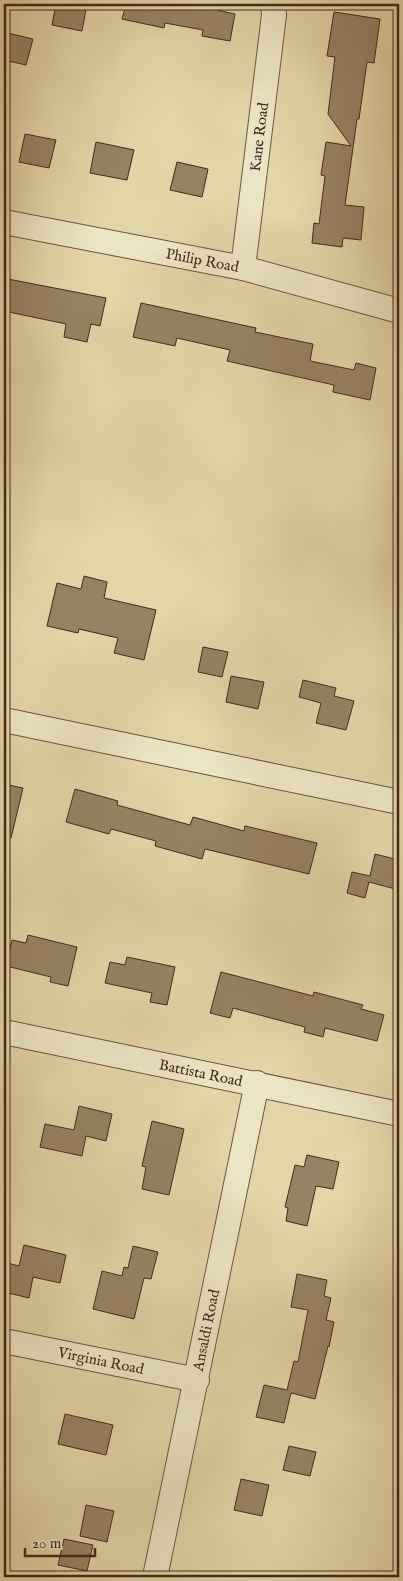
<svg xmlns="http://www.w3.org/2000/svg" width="403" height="1581" font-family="'IM FELL English',serif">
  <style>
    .building { fill: #978265; stroke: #46291c }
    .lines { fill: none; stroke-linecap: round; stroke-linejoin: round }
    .minor-casing { stroke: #6d543f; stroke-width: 26 }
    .minor { stroke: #ece4c6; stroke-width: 24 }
    .labels { text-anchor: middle; stroke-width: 4.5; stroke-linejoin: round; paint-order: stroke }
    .street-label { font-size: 15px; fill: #46291c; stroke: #ece4c6 }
  </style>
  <rect width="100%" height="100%" fill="#e2d5a8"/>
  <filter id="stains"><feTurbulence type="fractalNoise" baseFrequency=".004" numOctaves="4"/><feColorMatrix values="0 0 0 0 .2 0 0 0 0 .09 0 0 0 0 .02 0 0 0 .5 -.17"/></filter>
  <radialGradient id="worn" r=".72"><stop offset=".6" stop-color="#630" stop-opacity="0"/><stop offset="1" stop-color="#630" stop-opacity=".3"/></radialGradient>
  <g class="building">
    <path d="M56 4H87L82 31 52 25Z"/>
    <path d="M126 4H217V10L235 14 230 41 202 36 203 30 165 23 164 28 122 19Z"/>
    <path d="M334 12 380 19 374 63 367 62 359 119H357L345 205 364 207 361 240 343 238 342 247 312 243 314 223 319 224 325 176 321 175 326 142 351 146 328 114 335 57 327 56Z"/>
    <path d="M8 33 33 39 26 65 4 60V51Z"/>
    <path d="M25 134 56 140 49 168 19 162Z"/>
    <path d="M96 142 134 150 127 180 90 173Z"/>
    <path d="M177 162 208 169 202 197 170 190Z"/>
    <path d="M8 279 106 298 100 326 91 324 87 342 64 337 66 324 4 311V298Z"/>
    <path d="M141 303 256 328 255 332 313 344 310 361 354 370 356 363 376 368 370 400 333 392 334 385 227 361 230 350 177 338 175 346 133 337Z"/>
    <path d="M84 576 107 582 104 598 156 610 144 660 114 653 118 638 79 629 78 633 47 626 57 583 81 589Z"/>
    <path d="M203 647 228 652 222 677 198 672Z"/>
    <path d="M231 676 264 682 258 709 226 702Z"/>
    <path d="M303 680 336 688 334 696 354 701 346 730 316 723 321 703 299 697Z"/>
    <path d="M4 784 23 788 11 838H4Z"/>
    <path d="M75 789 118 801 117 805 190 825 193 817 244 831 245 826 317 843 309 874 205 849 202 859 155 846 156 841 111 829 109 834 66 822Z"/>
    <path d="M375 854 399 860V890L369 882 365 898 347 893 352 872 370 876Z"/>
    <path d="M28 935 77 947 68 986 50 982 51 977 6 966 12 940 26 943Z"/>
    <path d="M127 957 175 967 167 1005 150 1002 152 993 105 983 110 962 125 965Z"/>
    <path d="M221 972 313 996 314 992 363 1005 361 1009 384 1015 377 1041 325 1028 323 1037 304 1032 305 1027 233 1008 230 1018 210 1013Z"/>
    <path d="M79 1106 112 1114 106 1141 86 1136 82 1156 40 1147 45 1124 74 1130Z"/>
    <path d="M152 1121 184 1129 169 1195 142 1189 146 1167 142 1166Z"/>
    <path d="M307 1155 339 1162 333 1189 316 1186 307 1226 286 1221 288 1208 285 1207 295 1165 304 1167Z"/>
    <path d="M24 1245 66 1255 60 1283 33 1277 29 1298 4 1292V1262L19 1266Z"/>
    <path d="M133 1246 158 1252 151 1279 144 1278 134 1319 93 1309 102 1271 122 1276 124 1267 128 1268Z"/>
    <path d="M297 1274 327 1280 324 1296 331 1298 326 1320 334 1322 329 1347 328 1346 315 1399 291 1393 284 1423 256 1417 264 1385 287 1390 294 1361 298 1362 308 1310 291 1307Z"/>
    <path d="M65 1414 113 1425 106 1455 58 1444Z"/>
    <path d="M289 1446 316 1452 310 1476 283 1470Z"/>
    <path d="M241 1479 269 1485 262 1516 234 1510Z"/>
    <path d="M86 1505 114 1511 107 1542 80 1536Z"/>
    <path d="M64 1539 93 1545 87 1571 58 1565Z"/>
  </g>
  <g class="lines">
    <defs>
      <g id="minor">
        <path id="s1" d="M4 222 243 268 399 311"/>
        <path id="s2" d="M243 268 274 15 273 4"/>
        <path d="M4 720 399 802"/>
        <path id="s3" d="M4 1032 399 1114"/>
        <path id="s4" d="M4 1341 197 1380"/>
        <path id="s5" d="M155 1577 257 1083"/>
      </g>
    </defs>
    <use href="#minor" class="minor-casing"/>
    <use href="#minor" class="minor"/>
  </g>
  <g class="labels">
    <g class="street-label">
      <text dy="5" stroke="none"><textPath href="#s2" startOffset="132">Kane Road</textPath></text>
      <text dy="5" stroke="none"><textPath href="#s1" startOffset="202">Philip Road</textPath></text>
      <text dy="5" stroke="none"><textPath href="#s3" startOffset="201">Battista Road</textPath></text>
      <text dy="5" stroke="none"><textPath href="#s5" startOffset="252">Ansaldi Road</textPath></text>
      <text dy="5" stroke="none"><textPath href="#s4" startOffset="99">Virginia Road</textPath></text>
    </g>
  </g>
  <rect width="403" height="1581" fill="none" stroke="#e2d5a8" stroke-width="20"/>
  <rect x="5" y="5" width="393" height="1571" fill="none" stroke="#46291c" stroke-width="2.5"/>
  <rect x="10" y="10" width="383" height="1561" fill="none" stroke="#46291c"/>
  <path d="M25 1548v8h70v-8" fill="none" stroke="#46291c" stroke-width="2.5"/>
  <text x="32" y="1548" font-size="15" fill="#46291c" stroke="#ece4c6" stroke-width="4" paint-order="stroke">20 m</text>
  <rect width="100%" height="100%" filter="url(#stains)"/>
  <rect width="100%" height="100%" fill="url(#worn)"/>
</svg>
